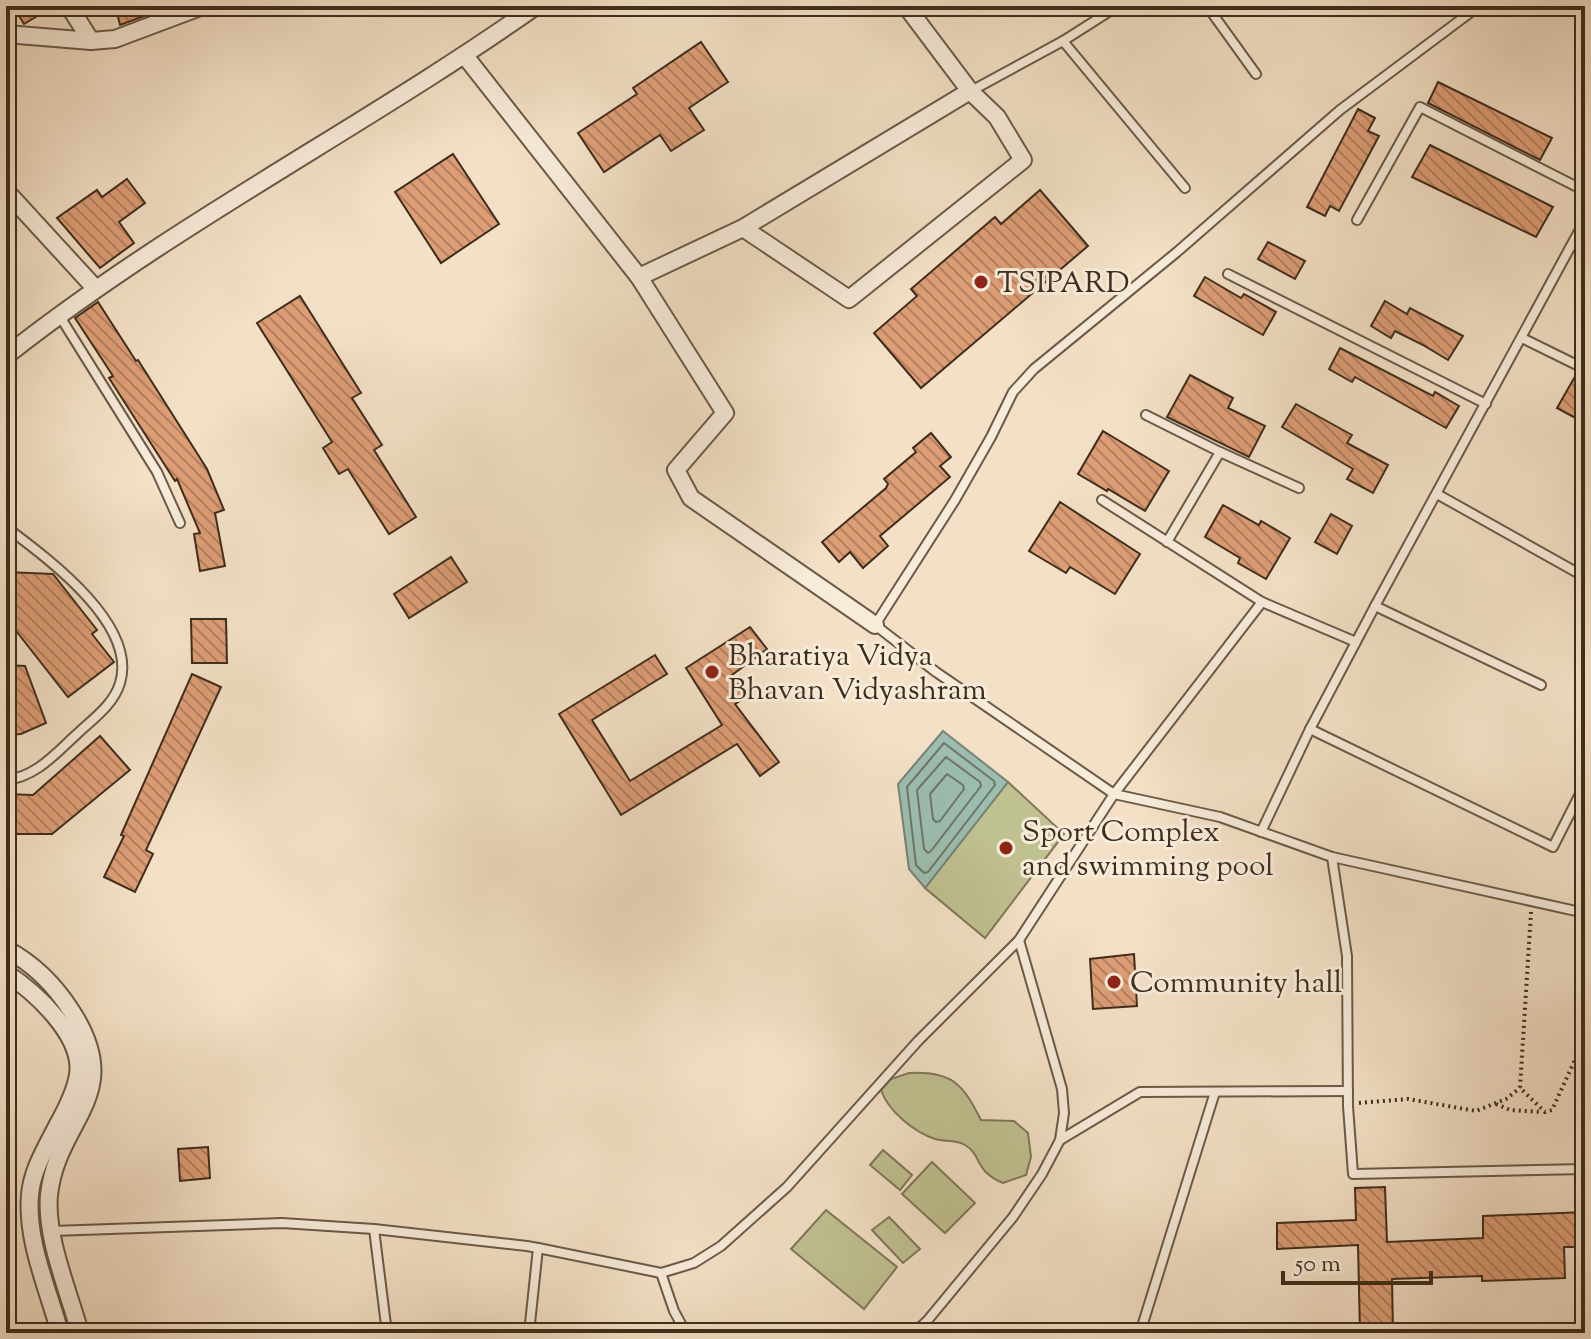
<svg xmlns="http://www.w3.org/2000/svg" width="1591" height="1339" font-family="'Sorts Mill Goudy',serif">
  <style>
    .green { fill: #c0c191; stroke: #7f7757; stroke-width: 2 }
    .water { fill: #9cbdb0; stroke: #768375; stroke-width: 2 }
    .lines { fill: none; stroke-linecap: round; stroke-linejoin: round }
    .shore { stroke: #6d7566; stroke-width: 2 }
    .building { fill: url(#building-back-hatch); stroke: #3e2d1d; stroke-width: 2 }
    .service-casing { stroke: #6b5a47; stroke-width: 12 }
    .minor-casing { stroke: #6b5a47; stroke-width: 20 }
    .path { stroke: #3e2d1d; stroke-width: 4; stroke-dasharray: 2 4; stroke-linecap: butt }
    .service { stroke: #f7ebda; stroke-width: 8 }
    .minor { stroke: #f7ebda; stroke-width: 16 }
    .poi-dot { fill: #8f2418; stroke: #f7ebda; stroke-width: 3 }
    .labels { text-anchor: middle; stroke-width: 6; stroke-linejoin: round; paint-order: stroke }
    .poi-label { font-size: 30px; fill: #3e2d1d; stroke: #f7ebda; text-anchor: start }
  </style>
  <defs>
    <pattern id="building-back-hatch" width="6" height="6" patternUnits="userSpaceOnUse" patternTransform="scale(2)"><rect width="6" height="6" fill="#dd9d75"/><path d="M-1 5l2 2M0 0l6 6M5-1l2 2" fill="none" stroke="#b5805f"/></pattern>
  </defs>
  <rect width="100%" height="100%" fill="#f3e0c6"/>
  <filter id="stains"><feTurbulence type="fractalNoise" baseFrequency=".0025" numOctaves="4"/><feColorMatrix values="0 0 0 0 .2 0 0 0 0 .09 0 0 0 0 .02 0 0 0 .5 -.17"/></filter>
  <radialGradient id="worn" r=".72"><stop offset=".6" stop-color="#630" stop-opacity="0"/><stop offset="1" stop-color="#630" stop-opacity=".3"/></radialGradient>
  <g class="green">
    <path d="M1008 782 1064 834 985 938 925 888Z"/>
    <path d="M909 1073C952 1071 963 1084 981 1120L1014 1121 1028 1133 1031 1157 1026 1175 1003 1183C974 1171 982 1155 965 1145 956 1139 944 1142 935 1139 914 1132 888 1111 881 1090L891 1079Z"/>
    <path d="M883 1150 912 1175 900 1190 870 1165Z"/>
    <path d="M932 1162 975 1203 945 1233 902 1194Z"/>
    <path d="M826 1210 897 1267 864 1309 791 1249Z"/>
    <path d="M889 1217 920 1249 903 1263 872 1230Z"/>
  </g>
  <path class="water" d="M943 731 1008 782 925 888 909 869 898 784Z"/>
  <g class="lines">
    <g class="shore">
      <path d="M944 743 994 781 995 785 928 872 924 873 916 865 907 787Z"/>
      <path d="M946 757 980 782 981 786 931 851 928 853 924 849 917 790Z"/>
      <path d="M947 774 963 785 964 789 940 821 936 822 933 819 930 794Z"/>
    </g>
  </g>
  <g class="building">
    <path d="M13 6H54L24 24Z"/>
    <path d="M129 6H172L120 25 116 9Z"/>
    <path d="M701 42 728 82 689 108 704 130 671 151 660 135 604 172 578 133 637 94 633 88Z"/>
    <path d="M1438 82 1552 138 1540 160 1428 103Z"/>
    <path d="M1358 109 1375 118 1368 131 1379 136 1339 211 1330 206 1325 216 1307 207Z"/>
    <path d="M1430 145 1553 207 1536 237 1412 177Z"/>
    <path d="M453 154 499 224 441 263 395 192Z"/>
    <path d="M127 179 145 203 119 222 134 243 100 268 57 218 97 190 102 197Z"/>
    <path d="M1040 190 1088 246 921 388 874 333 917 296 911 289 995 217 1001 224Z"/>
    <path d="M1268 242 1305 261 1295 279 1258 259Z"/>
    <path d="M1205 277 1241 298 1244 294 1276 312 1263 335 1194 296Z"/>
    <path d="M300 296 361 393 352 398 382 445 374 450 416 517 389 534 348 469 339 474 323 448 332 442 257 323Z"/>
    <path d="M1385 301 1407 314 1410 308 1463 336 1448 360 1423 345 1395 331 1391 338 1371 326Z"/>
    <path d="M98 302 136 361 138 360 207 469 224 510 215 513 225 566 200 571 194 534 200 533 177 479 175 481 109 378 113 376 75 318Z"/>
    <path d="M1340 348 1433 396 1435 392 1459 406 1446 428 1355 377 1352 382 1329 369Z"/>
    <path d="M1577 373 1585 376V423L1557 408Z"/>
    <path d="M1190 375 1233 398 1228 408 1265 426 1249 457 1167 417Z"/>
    <path d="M1296 404 1352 435 1347 443 1388 465 1373 493 1347 479 1353 469 1282 427Z"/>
    <path d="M1103 431 1169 471 1145 511 1108 489 1107 491 1078 474Z"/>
    <path d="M931 433 951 457 940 466 950 477 880 536 888 546 863 568 850 552 839 562 822 542 886 488 888 484 884 479 916 452 913 448Z"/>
    <path d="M1060 502 1140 554 1115 594 1070 567 1066 573 1029 551Z"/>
    <path d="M1223 505 1259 525 1261 521 1290 538 1266 579 1238 563 1240 558 1205 537Z"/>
    <path d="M1331 514 1352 526 1337 554 1315 542Z"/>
    <path d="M451 557 467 582 409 618 394 594Z"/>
    <path d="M6 572 53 574 97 630 92 634 114 662 68 697 6 618Z"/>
    <path d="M191 619H226L227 663H192Z"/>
    <path d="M750 627 767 649 732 675 747 697 735 704 779 762 760 776 737 744 621 815 559 714 655 655 667 674 592 720 630 781 722 725 686 668Z"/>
    <path d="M6 665 25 666 46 723 21 734 6 735Z"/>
    <path d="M192 674 221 687 146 850 153 854 135 892 104 877 124 836 121 835Z"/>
    <path d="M100 736 130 770 52 834H6V794L33 795Z"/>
    <path d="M1134 954 1137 1006 1093 1009 1090 959Z"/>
    <path d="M208 1147 210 1178 180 1181 178 1149Z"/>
    <path d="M1385 1187 1387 1242 1483 1238V1216L1585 1212V1247H1564L1565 1278 1482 1281V1276L1392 1279 1393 1332 1360 1333 1358 1245 1277 1249V1223L1356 1220 1355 1188Z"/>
  </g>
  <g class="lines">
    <defs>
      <g id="service">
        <path d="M1207 6 1256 74"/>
        <path d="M1479 6 1340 110 1177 252 1034 369 1013 392 991 437 955 500 875 625 936 672 1114 794 1220 817 1332 857 1585 913"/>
        <path d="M1063 41 1185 188"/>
        <path d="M971 91 1063 41 1118 6"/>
        <path d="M1357 220 1420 107 1585 191"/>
        <path d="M1228 274 1486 404"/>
        <path d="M59 315 157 472 180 523"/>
        <path d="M1522 338 1585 369"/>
        <path d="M1146 415 1220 452"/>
        <path d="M1437 494 1585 577"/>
        <path d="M6 527C47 558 138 624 120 683 114 704 93 719 77 734 56 753 36 777 6 780"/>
        <path d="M1167 542 1220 452 1299 488"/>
        <path d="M1262 602 1356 642"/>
        <path d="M1375 606 1541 685"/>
        <path d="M1310 729 1553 847 1585 784"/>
        <path d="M1261 832 1310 729 1375 606 1585 220"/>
        <path d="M1332 857 1347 956 1348 1106 1353 1174 1585 1169"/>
        <path d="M1060 1140 1140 1092 1348 1091"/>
        <path d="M374 1229 387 1333"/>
        <path d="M52 1231 282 1223 374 1229 527 1246 538 1248 529 1333"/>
        <path d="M538 1248 661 1273 694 1263 721 1246 787 1187 918 1041 1019 940 1114 794 1262 602 1102 500"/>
        <path d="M661 1273 674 1311 686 1333"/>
        <path d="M914 1333 927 1321 1013 1217 1042 1174 1060 1140 1064 1113 1062 1089 1019 940"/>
        <path d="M1140 1333 1215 1092"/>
      </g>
      <g id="minor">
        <path d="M69 6 91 41"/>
        <path d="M6 34 91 41 115 39 203 6"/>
        <path d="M465 56 639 277 725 413 676 470 691 498 875 625"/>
        <path d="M6 191 95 288"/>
        <path d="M743 228 849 299 1023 160 997 117 970 91 906 6"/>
        <path d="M639 277 743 228 970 91"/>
        <path d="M6 356C173 224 363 128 536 6"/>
        <path d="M6 949C34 964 55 985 72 1012 126 1096 57 1119 49 1195 45 1237 69 1292 80 1333"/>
        <path d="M6 973C35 992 84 1036 78 1075 75 1093 66 1110 57 1126 46 1148 32 1170 30 1195 26 1241 48 1289 60 1333"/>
      </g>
    </defs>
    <use href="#service" class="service-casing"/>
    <use href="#minor" class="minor-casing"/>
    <g class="path">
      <path d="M1531 912 1520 1088 1545 1112 1552 1110 1574 1062 1585 1049"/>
      <path d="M1359 1103 1408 1099 1476 1111 1506 1099 1520 1088"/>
      <path d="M1496 1104 1510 1110 1542 1112"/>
    </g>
    <use href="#service" class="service"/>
    <use href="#minor" class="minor"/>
  </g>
  <g class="poi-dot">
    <circle cx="981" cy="282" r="8"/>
    <circle cx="712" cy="672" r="8"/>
    <circle cx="1006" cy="848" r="8"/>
    <circle cx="1114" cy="982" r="8"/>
  </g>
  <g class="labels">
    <g class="poi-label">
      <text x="997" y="292">TSIPARD</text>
      <text x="728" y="665">Bharatiya Vidya<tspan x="728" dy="34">Bhavan Vidyashram</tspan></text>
      <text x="1022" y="841">Sport Complex<tspan x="1022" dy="34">and swimming pool</tspan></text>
      <text x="1130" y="992">Community hall</text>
    </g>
  </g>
  <rect width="1591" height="1339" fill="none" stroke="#f3e0c6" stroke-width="32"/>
  <rect x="8" y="8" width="1575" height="1323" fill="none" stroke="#3e2d1d" stroke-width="4"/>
  <rect x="16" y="16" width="1559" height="1307" fill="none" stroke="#3e2d1d" stroke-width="2"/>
  <path d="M1283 1271v12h148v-12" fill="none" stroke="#3e2d1d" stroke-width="4"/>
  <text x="1295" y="1271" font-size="24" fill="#3e2d1d" stroke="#f7ebda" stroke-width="6" paint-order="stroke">50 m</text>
  <rect width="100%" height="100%" filter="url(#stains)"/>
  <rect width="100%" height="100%" fill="url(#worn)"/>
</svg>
